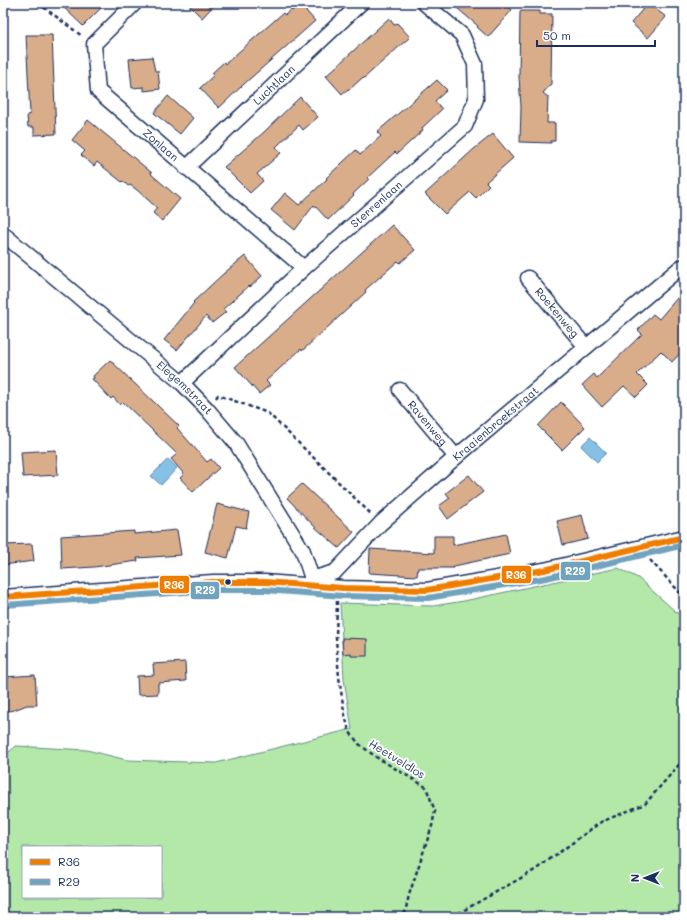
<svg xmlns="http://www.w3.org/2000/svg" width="687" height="920" font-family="Mali,sans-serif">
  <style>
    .green { fill: #b3e8a9; stroke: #678c84; fill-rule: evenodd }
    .water { fill: #86c1e5; stroke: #5b87af }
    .building { fill: #d9ad8a; stroke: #1b2f5e }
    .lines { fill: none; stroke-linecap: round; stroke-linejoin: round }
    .street-casing { stroke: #1b2f5e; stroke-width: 17 }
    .path { stroke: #1b2f5e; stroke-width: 2.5; stroke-dasharray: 4 3; stroke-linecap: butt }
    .street { stroke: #fff; stroke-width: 14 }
    .bus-1-casing { stroke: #fff; stroke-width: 9 }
    .bus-2-casing { stroke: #fff; stroke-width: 9 }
    .bus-1 { stroke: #ef7d00; stroke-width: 6 }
    .bus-2 { stroke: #70a3bd; stroke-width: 6 }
    .bus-dot { fill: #1b2f5e; stroke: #fff; stroke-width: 1.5 }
    .labels { text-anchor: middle; stroke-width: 4; stroke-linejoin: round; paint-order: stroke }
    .street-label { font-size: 11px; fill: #1b2f5e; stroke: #fff }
    .line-badge { stroke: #fff; stroke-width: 1.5 }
    .badge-label { font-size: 11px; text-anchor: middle; font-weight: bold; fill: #fff }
  </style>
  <rect width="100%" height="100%" fill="#fff"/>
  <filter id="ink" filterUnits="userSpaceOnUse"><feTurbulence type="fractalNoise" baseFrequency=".025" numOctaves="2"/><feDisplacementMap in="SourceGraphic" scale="8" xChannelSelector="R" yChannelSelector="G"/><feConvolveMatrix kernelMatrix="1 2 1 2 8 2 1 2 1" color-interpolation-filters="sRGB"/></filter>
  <g filter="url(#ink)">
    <path class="green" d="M618 568 638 578 684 619V917H3V757L16 746 87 750 127 760 216 763 352 729 344 679 340 603 433 606 464 601ZM23 847H161V897H23Z"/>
    <g class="water">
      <path d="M590 437 606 453 597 462 581 446Z"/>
      <path d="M168 459 177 468 161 485 151 476Z"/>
    </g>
    <g class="building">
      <path d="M59 3H106L83 26Z"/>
      <path d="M187 3H216L202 18Z"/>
      <path d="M451 3H504L512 10 488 37 477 27 478 26Z"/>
      <path d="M648 3 666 17 648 38 631 23Z"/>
      <path d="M300 4 315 21 244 84 219 108 200 88 214 75 212 73 224 62 225 64 283 13 285 15 291 10 292 11Z"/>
      <path d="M520 11H540V14H552L551 84 543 93 548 97 547 123H555V141H551V143L520 142 521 107 519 77Z"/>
      <path d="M389 18 394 25 397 23 410 37 363 79 362 78 349 90 348 89 342 94 326 76Z"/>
      <path d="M26 35H52L56 134 34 135V127H28L27 115 30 114Z"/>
      <path d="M152 57 155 71H158L160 89 144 91V87L132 88 129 59Z"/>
      <path d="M437 80 447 90 435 101 442 109 422 128 423 130 397 154 395 152 367 178 369 179 353 194 354 195 328 220 314 205 295 230 271 210 285 193 299 205 327 179 326 178 356 150 360 155 381 136 377 132Z"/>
      <path d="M168 96 193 118 180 134 154 113Z"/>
      <path d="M300 97 318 117 303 130 299 125 276 147 281 153 257 174 263 181 250 193 224 167 263 133Z"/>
      <path d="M88 120 152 173 151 174 180 199 162 221 153 213 157 208 137 190 130 185 128 186 123 181 122 182 97 162 94 166 81 155 85 151 72 140Z"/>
      <path d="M493 134 513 158 486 182 489 185 476 198 470 192 445 214 425 194 474 149Z"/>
      <path d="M392 225 415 250 400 263 398 261 365 290 366 292 302 351 301 349 266 381 270 385 259 394 235 367Z"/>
      <path d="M245 256 262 276 250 287 249 286 223 309 226 312 212 323 206 316 177 350 164 340 194 303 193 302 223 274Z"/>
      <path d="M684 290V349L672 362 661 351 637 374 648 385 636 397 624 386 602 407 582 385 594 374 597 378 642 334 638 330 653 314 659 319Z"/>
      <path d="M110 360 179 426 177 428 207 462 211 459 219 468 193 492 180 478 184 474 171 459 177 454 123 402 120 405 113 397 111 399 92 379 94 378 93 376Z"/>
      <path d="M561 402 585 427 562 450 538 426Z"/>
      <path d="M56 450 58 475 23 477 21 452Z"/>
      <path d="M469 475 483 492 448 519 439 506 450 498 446 493Z"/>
      <path d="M302 484 354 532 339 548 316 528 287 498Z"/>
      <path d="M217 504 249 512 246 528 236 526 228 558 205 552Z"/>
      <path d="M582 515 588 539 563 545 557 521Z"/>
      <path d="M177 530 181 555 137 558 138 561 94 567 62 569 61 536 134 531V534Z"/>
      <path d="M506 534 510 554 454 566V568H418L417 576 369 573 370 549 434 553V536H453V545Z"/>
      <path d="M32 544 34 561 3 565V545Z"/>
      <path d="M342 638 367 639V656H351V653L343 654Z"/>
      <path d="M185 662 186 681 158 683V694L138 695 137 676 154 675 153 664Z"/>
      <path d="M35 675 37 705H27L14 710 3 712V677Z"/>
    </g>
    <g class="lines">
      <defs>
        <g id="street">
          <path id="s1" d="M135 3 94 44 98 91 304 268"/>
          <path id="s2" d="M186 168 361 3"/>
          <path id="s3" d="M3 234 182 383 207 409 236 443 303 551 312 579 310 585"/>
          <path id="s4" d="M528 278 586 347"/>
          <path id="s5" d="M182 383 304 268 465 126 476 99 475 64 462 35 424 3"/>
          <path id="s6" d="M400 390 456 457"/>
          <path id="s7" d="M312 579 335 572 381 523 456 457 681 267"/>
          <path d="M3 597 213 582H265L343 588 427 590 544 570 684 537"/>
        </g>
      </defs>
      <use href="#street" class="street-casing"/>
      <g class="path">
        <path d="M38 3 82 36"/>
        <path d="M216 398 218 395 268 413 371 514"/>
        <path d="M650 560 684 597"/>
        <path d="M337 601 336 639 339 677 344 711 349 731 359 744 376 757 426 787 435 811 432 826 409 895 404 917"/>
        <path d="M452 917 535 870 601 822 645 804 684 759"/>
      </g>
      <use href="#street" class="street"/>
      <defs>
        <path id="bus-1" d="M3 597 213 582H265L343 588 427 590 544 570 684 537"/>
        <path id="bus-2" d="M4 605 213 590H265L343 596 428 598 546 578 684 545"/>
      </defs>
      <use href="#bus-1" class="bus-1-casing"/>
      <use href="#bus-2" class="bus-2-casing"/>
      <use href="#bus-1" class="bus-1"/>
      <use href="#bus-2" class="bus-2"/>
    </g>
  </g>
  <circle class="bus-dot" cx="228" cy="582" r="3.5"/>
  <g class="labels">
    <g class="street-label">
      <text dy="4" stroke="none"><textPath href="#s2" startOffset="121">Luchtlaan</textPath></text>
      <text dy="4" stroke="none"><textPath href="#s1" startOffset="188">Zonlaan</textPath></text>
      <text dy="4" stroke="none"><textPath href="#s5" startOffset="264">Sterrenlaan</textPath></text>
      <text dy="4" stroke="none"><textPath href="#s4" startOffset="45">Roekenweg</textPath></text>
      <text dy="4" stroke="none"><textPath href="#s3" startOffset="238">Elegemstraat</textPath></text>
      <text dy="4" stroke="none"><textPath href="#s6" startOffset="43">Ravenweg</textPath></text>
      <text dy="4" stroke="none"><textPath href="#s7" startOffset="243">Kraaienbroekstraat</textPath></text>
      <text transform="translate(397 759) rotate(32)" y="4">Heetveldlos</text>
    </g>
  </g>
  <g class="line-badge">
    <rect x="560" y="561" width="31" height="20" rx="4" fill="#70a3bd"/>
    <rect x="501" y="565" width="31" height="19" rx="4" fill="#ef7d00"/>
    <rect x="159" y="575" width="31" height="19" rx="4" fill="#ef7d00"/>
    <rect x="190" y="581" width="30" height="19" rx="4" fill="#70a3bd"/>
  </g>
  <g class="badge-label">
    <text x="575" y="575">R29</text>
    <text x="516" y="579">R36</text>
    <text x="174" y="589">R36</text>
    <text x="205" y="594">R29</text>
  </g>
  <rect width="687" height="920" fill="none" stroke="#fff" stroke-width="16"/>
  <rect x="8" y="8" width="671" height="904" fill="none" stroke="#1b2f5e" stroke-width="1.5" filter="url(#ink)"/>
  <rect x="22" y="846" width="140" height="52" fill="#ffffff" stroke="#a4acbf"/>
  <rect x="30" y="859" width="20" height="6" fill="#ef7d00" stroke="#a4acbf"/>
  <text x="58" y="866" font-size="12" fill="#1b2f5e">R36</text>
  <rect x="30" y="879" width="20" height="6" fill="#70a3bd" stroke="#a4acbf"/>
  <text x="58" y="886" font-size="12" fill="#1b2f5e">R29</text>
  <g transform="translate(645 878) rotate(270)" stroke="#ffffff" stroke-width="3" paint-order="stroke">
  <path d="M0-3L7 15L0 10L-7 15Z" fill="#1b2f5e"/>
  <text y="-6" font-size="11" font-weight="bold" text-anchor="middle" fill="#1b2f5e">N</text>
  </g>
  <path d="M537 40v6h118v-6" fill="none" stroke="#1b2f5e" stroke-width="2"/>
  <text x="543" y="40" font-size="12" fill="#1b2f5e" stroke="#ffffff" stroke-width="3" paint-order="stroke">50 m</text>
</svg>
